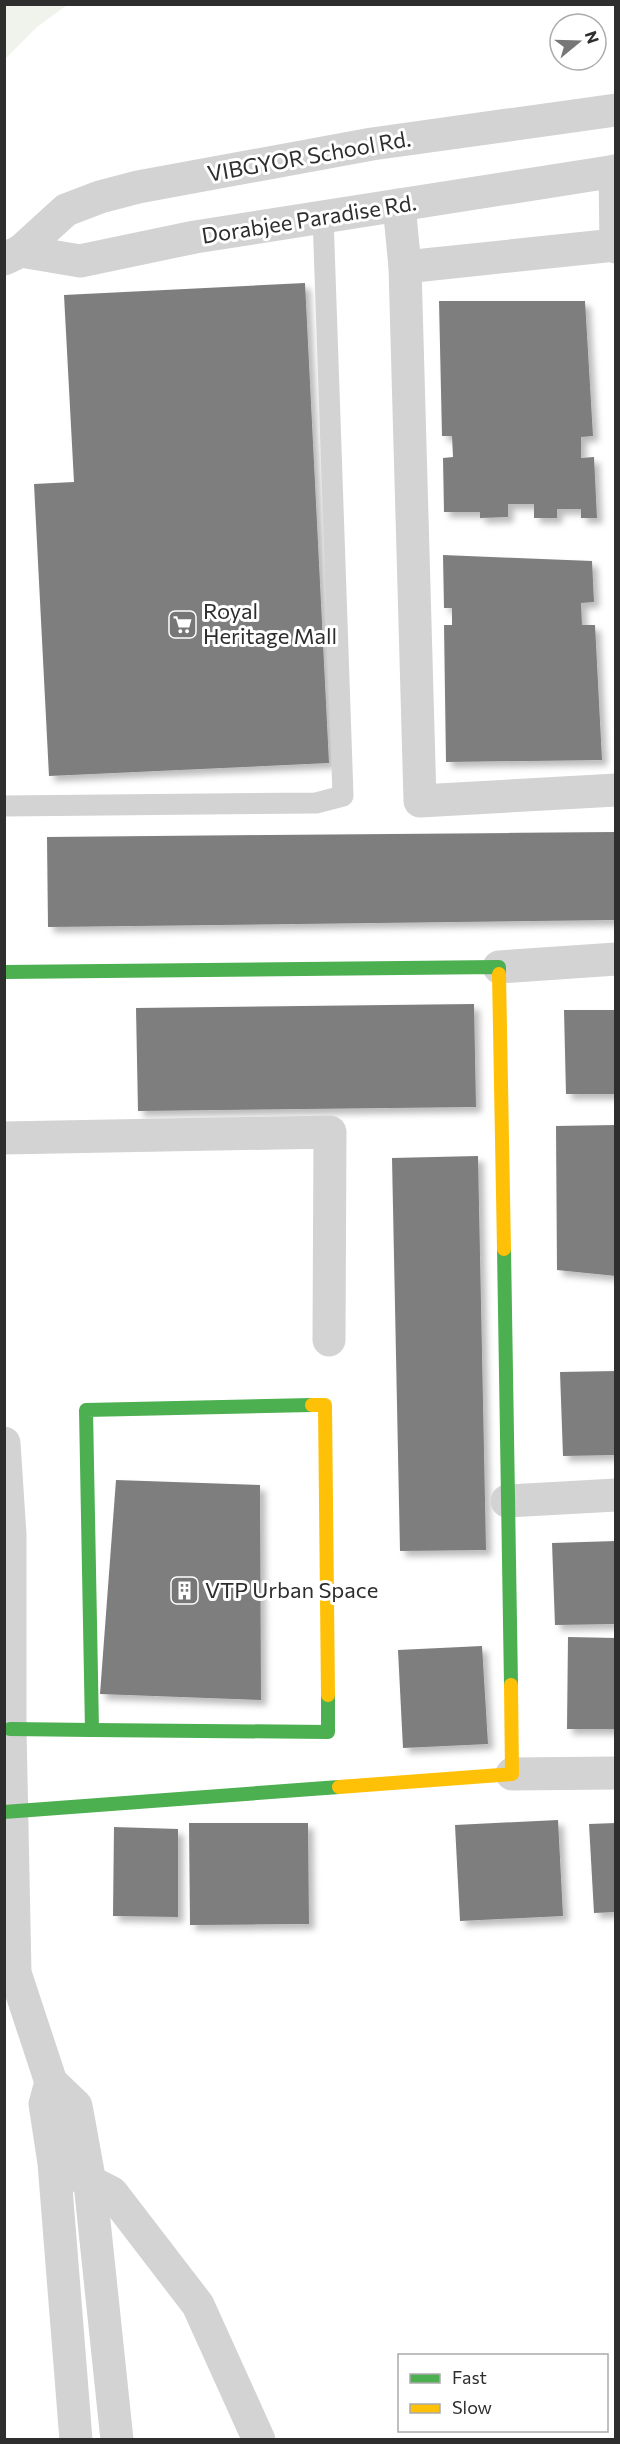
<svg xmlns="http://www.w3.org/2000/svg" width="620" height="2444" font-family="Commissioner,sans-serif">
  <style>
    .green { fill: #f0f3ec }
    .building { fill: #7e7e7e; filter: url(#shadow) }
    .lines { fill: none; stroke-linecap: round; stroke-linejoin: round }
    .lane { stroke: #d3d3d3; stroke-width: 21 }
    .street { stroke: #d3d3d3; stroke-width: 33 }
    .fast { stroke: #4caf50; stroke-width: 14 }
    .slow { stroke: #ffc107; stroke-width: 14 }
    .labels { text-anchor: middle; stroke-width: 6; stroke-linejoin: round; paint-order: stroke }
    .street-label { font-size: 22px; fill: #2e2e2e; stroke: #fff }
    .poi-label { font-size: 22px; fill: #2e2e2e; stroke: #fff; text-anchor: start }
  </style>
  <defs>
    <filter id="shadow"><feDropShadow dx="5.5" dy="5.5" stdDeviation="3" flood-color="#0004"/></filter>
  </defs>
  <rect width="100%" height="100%" fill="#fff"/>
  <path class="green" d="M5 4H67V5L37 27 5 59Z"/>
  <g class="building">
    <path d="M305 283 329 763 49 776 34 484 74 482 64 295Z"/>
    <path d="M439 301H585L593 436 581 437V458L594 457 597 518H581V509H557V518H534V504H508V517L480 518V512H444L443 458 453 457 452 436H442Z"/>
    <path d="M443 555 592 561 594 602 581 603 582 625H595L602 760 446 762 444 625H452V608H444Z"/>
    <path d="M616 832V920L48 927 47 837Z"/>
    <path d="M474 1004 476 1107 138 1111 136 1008Z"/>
    <path d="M564 1010H616V1094H566Z"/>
    <path d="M616 1125V1276L557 1270 556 1126Z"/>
    <path d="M478 1156 486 1550 400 1551 392 1158Z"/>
    <path d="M616 1371V1455L563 1456 560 1372Z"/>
    <path d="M116 1480 260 1485 261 1700 100 1694Z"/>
    <path d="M616 1541V1624L555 1625 552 1543Z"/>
    <path d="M568 1637 616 1638V1729H567Z"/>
    <path d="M482 1646 488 1744 403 1748 398 1650Z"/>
    <path d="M558 1820 563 1916 460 1921 455 1825Z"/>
    <path d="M189 1823H308L309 1924 190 1925Z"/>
    <path d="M616 1823V1912L594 1913 589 1824Z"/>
    <path d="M114 1827 178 1829V1917L113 1916Z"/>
  </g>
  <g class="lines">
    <path class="lane" d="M4 806 316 803 343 796 323 216"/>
    <g class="street">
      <path d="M615 171 616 247"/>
      <path d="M399 205 405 267 420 801 616 790"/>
      <path d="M21 251 66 210 100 197 138 187 372 144 616 110"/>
      <path d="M4 259 21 251 80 261 195 237 616 171"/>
      <path d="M405 267 615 245"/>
      <path d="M499 967 616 959"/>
      <path d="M4 1138 330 1132 329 1340"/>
      <path d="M4 1443 10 1535V1729L15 1973 51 2082 76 2106 90 2183 117 2440"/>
      <path d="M507 1501 616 1495"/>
      <path d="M512 1774 616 1773"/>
      <path d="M51 2082 45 2104 54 2163 76 2440"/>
      <path d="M77 2175 112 2193 198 2305 259 2440"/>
    </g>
    <g class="fast">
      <path d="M4 972 499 967V974"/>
      <path d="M504 1249 511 1685"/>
      <path d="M10 1729 92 1730 86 1410 312 1405"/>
      <path d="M92 1730 328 1732V1695"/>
      <path d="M4 1812 339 1787"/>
    </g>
    <g class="slow">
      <path d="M499 974 504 1249"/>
      <path d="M312 1405H325L328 1695"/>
      <path d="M339 1787 512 1774 511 1685"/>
    </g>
  </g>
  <defs>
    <symbol id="supermarket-square" viewBox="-11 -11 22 22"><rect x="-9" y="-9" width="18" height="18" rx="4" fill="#777" stroke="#fff"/><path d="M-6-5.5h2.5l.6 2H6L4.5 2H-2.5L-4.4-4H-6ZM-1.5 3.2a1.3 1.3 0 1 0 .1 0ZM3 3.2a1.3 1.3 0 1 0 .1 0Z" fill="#fff"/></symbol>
    <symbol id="building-square" viewBox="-11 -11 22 22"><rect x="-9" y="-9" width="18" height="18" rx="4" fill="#777" stroke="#fff"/><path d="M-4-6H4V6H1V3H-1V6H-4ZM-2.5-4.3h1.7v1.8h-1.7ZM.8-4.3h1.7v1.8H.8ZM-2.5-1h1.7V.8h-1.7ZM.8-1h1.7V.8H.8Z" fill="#fff"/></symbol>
  </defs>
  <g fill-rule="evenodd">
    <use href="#supermarket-square" x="166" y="608" width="33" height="33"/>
    <use href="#building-square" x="168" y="1574" width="33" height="33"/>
  </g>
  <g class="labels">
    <g class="street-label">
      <text transform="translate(309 156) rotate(-10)" y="8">VIBGYOR School Rd.</text>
      <text transform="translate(309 219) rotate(-9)" y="8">Dorabjee Paradise Rd.</text>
    </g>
    <g class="poi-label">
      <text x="203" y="619">Royal<tspan x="203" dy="25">Heritage Mall</tspan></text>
      <text x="205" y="1598">VTP Urban Space</text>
    </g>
  </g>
  <rect width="620" height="2444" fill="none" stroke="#2e2e2e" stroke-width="12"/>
  <rect x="398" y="2354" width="210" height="78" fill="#ffffff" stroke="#ababab" stroke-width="1.5"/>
  <rect x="410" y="2374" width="30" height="9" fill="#4caf50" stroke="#ababab" stroke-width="1.5"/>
  <text x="452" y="2384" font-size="18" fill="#2e2e2e">Fast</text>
  <rect x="410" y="2404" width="30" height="9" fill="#ffc107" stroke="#ababab" stroke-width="1.5"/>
  <text x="452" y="2414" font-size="18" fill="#2e2e2e">Slow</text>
  <g transform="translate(578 42) rotate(71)"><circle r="28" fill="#ffffff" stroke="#ababab" stroke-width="1.5"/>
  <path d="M0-4.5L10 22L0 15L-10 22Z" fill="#777777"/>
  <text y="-9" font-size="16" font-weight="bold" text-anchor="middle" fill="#2e2e2e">N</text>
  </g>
</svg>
